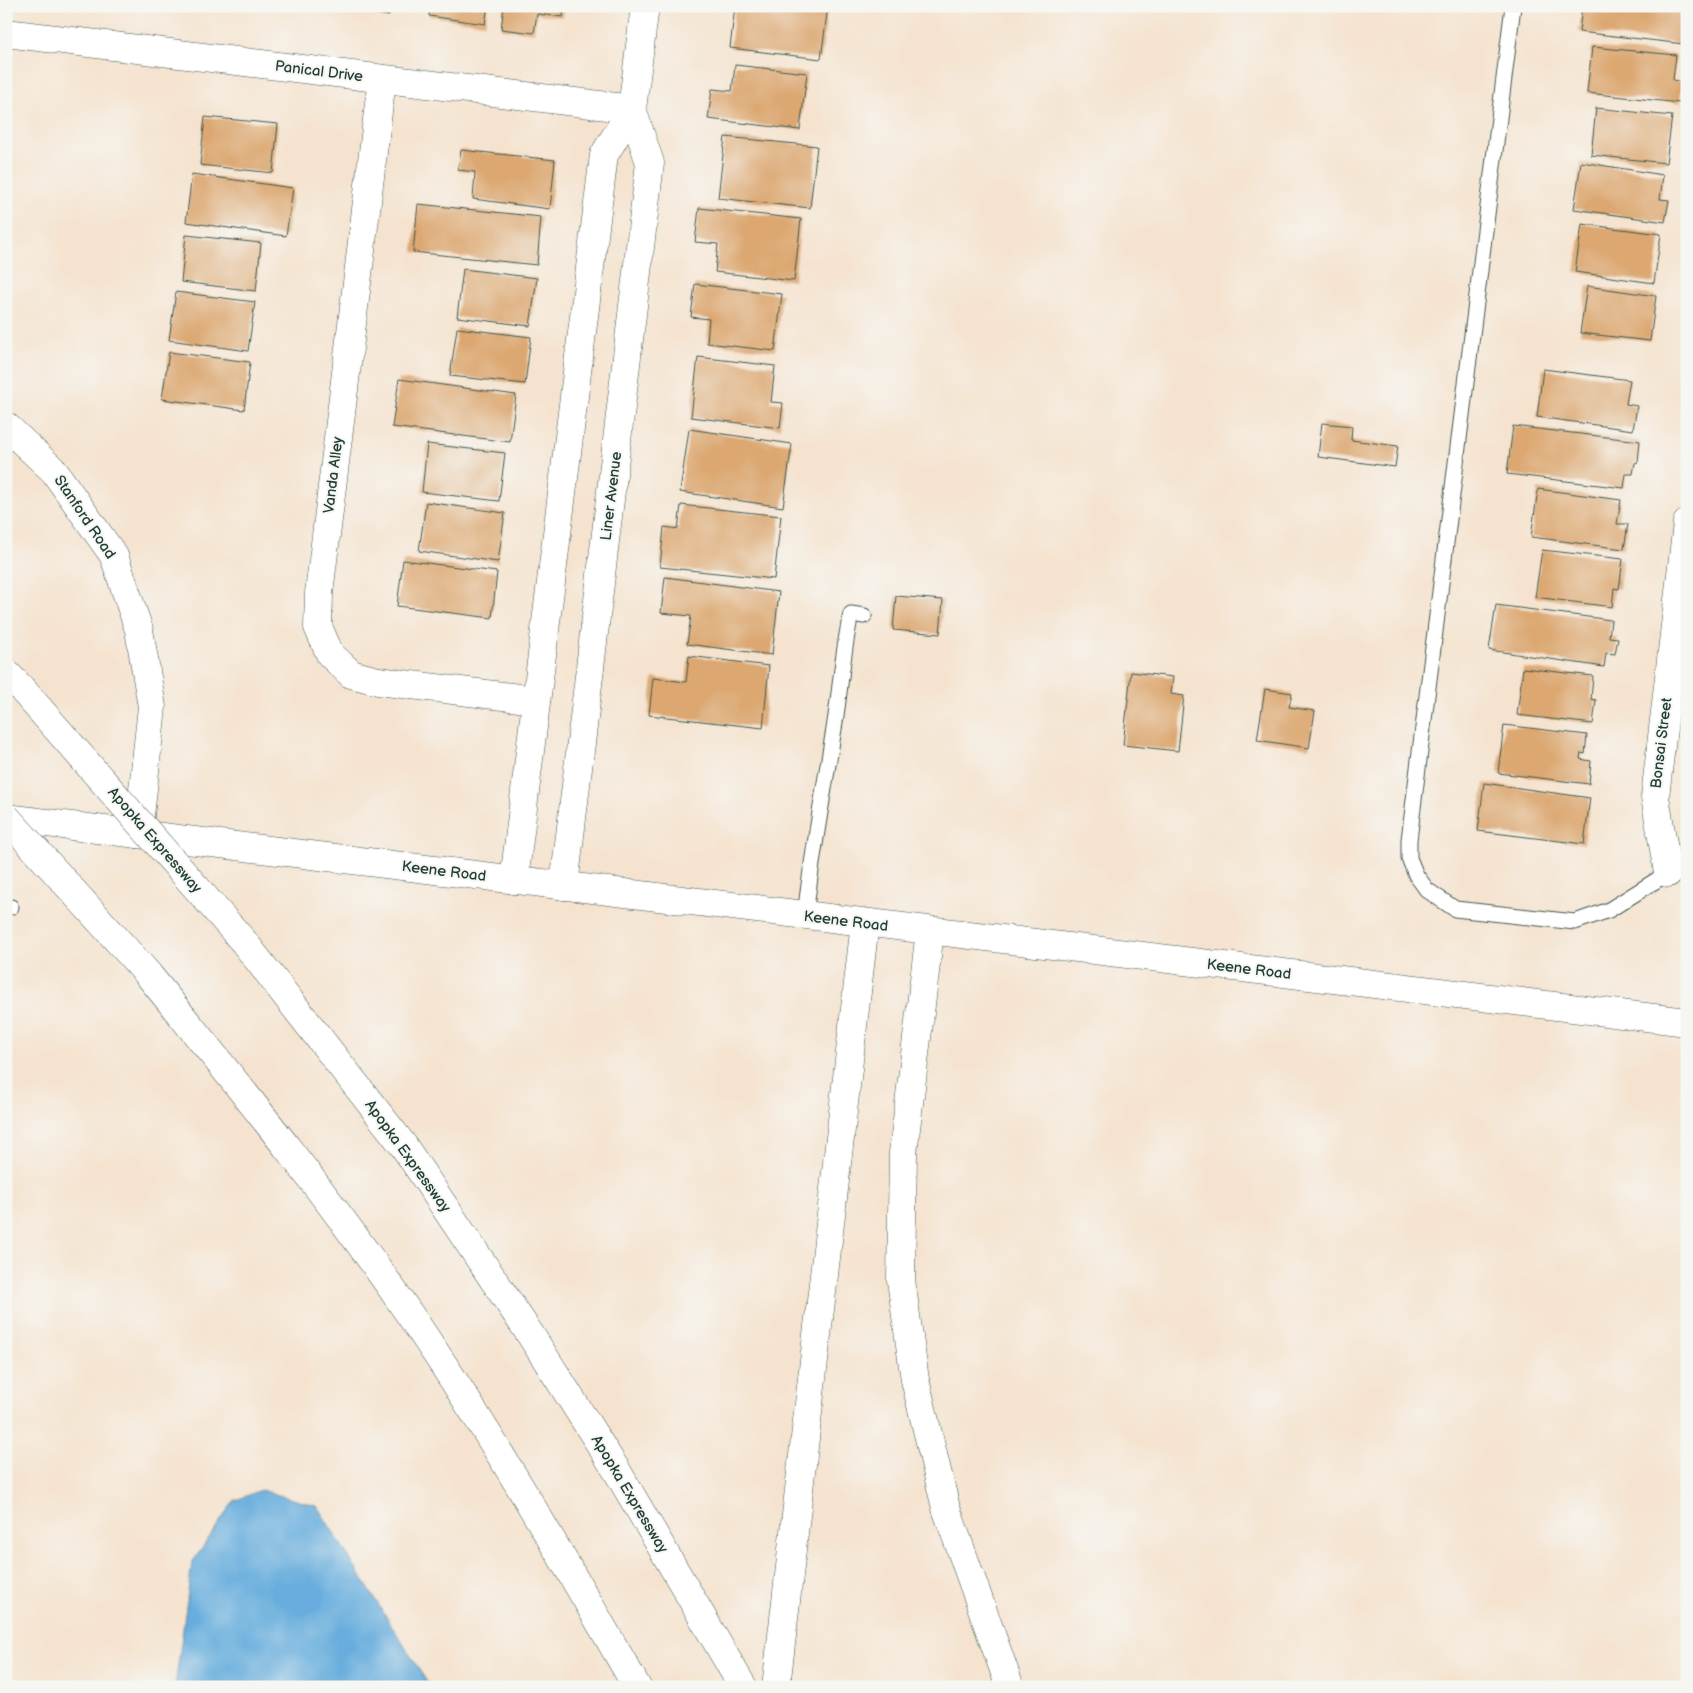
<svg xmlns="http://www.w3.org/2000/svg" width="1693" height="1693" font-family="'Balsamiq Sans',sans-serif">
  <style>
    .water { fill: #67addd; stroke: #437588 }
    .building { fill: #dca771 }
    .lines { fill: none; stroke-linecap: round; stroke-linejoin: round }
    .lane-casing { stroke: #3f564b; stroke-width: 17 }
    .street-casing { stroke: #3f564b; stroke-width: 29 }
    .secondary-casing { stroke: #3f564b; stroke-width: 29 }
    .highway-casing { stroke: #3f564b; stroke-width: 29 }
    .lane { stroke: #fff; stroke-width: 15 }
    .street { stroke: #fff; stroke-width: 28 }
    .secondary { stroke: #fff; stroke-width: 28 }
    .highway { stroke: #fff; stroke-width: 28 }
    .highway-bridge-casing { stroke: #3f564b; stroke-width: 29; stroke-linecap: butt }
    .highway-bridge { stroke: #fff; stroke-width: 28 }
    .labels { text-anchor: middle; stroke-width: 4; stroke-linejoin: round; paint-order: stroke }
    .street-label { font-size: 15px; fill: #1f3d34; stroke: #f6f6f2 }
  </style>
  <rect width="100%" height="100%" fill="#f6f6f2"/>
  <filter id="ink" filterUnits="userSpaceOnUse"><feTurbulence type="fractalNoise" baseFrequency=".02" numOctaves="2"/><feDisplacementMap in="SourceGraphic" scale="10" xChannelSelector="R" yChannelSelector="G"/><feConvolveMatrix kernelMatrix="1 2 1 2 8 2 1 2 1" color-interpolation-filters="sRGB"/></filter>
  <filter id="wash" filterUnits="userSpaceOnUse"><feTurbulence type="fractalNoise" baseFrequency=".0096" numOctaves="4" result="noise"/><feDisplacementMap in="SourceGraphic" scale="20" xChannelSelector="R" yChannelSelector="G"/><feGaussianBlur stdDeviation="1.12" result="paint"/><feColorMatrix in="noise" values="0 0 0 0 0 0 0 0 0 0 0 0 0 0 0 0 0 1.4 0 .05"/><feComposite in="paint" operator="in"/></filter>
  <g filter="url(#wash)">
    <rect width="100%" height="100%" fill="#f5e3cf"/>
    <path class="water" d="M261 1490 317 1506 430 1687H175L192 1563 234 1501Z"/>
    <g id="blocks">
      <g class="building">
        <path d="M353 6H390L389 16 353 10Z"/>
        <path d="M430 6H488L485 24 429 16Z"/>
        <path d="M504 6H564L563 17 537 14 534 33 501 29Z"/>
        <path d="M735 6H828L821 59 730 48Z"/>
        <path d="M1582 6H1687L1684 44 1579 32Z"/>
        <path d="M1592 47 1676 55 1673 80 1682 82 1680 103 1587 93Z"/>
        <path d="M735 65 807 73 800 130 708 119 712 89 732 91Z"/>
        <path d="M1596 108 1672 116 1666 163 1591 155Z"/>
        <path d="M205 117 278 124 273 173 200 165Z"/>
        <path d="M725 137 817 146 810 208 718 198Z"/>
        <path d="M461 150 555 160 550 209 473 199 475 172 458 170Z"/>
        <path d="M1581 162 1663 175 1660 199 1669 200 1665 222 1574 209Z"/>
        <path d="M192 174 293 188 286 236 186 222Z"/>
        <path d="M418 204 541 217 537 265 413 252Z"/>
        <path d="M699 208 801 219 794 281 715 272 718 244 695 242Z"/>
        <path d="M1582 224 1661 234 1654 283 1575 272Z"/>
        <path d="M186 235 261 243 256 291 181 282Z"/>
        <path d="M463 269 537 278 530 326 457 317Z"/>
        <path d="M695 284 782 294 775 351 707 343 709 319 691 317Z"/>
        <path d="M1587 286 1656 296 1650 341 1580 333Z"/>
        <path d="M176 292 255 302 248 351 169 340Z"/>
        <path d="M457 328 531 337 525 384 450 376Z"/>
        <path d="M169 352 250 362 244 410 162 399Z"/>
        <path d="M698 357 775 366 771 402 783 403 780 428 691 417Z"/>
        <path d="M1543 369 1630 380 1626 404 1637 406 1633 430 1537 417Z"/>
        <path d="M399 379 516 395 510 442 392 427Z"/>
        <path d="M1322 423 1352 426 1351 440 1398 446 1395 467 1318 457Z"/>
        <path d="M1513 426 1640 441 1638 462 1635 463 1633 474H1626L1624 488 1507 474Z"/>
        <path d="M689 429 792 444 783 507 680 492Z"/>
        <path d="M427 444 505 453 499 501 422 492Z"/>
        <path d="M1538 489 1621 500 1617 524H1628L1624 549 1531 537Z"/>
        <path d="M426 502 505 513 498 562 419 551Z"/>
        <path d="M681 505 781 516 774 579 660 567 664 527 678 529Z"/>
        <path d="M1542 550 1623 559 1619 589 1614 588 1612 607 1535 597Z"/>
        <path d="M403 560 497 572 492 618 397 606Z"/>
        <path d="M665 577 779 592 772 655 687 644 691 616 661 613Z"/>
        <path d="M896 596 943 600 940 634 893 630Z"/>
        <path d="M1496 605 1611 620 1609 637 1618 638 1615 654 1606 653 1604 667 1489 650Z"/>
        <path d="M689 656 769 666 763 728 649 715 653 678 686 682Z"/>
        <path d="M1523 668 1593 676 1591 699 1596 700 1593 724 1517 715Z"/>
        <path d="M1131 672 1173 677 1171 694 1184 696 1178 751 1123 745Z"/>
        <path d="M1265 689 1292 693 1289 707 1315 711 1309 748 1257 740Z"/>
        <path d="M1504 725 1587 735 1585 754 1581 753 1580 759 1591 761 1589 784 1498 773Z"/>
        <path d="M1484 783 1590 798 1584 844 1478 831Z"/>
      </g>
    </g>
  </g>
  <g filter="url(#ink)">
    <use href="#blocks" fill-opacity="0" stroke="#3f564b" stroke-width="1"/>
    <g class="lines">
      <defs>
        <g id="lane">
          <path d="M1513 6 1409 840V858L1416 875 1427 890 1455 909 1575 922 1609 910 1668 873"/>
          <path d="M6 907H11"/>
          <path d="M805 916C812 855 823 795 833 735 840 695 842 654 851 614L864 616"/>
        </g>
        <g id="street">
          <path d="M6 33 632 109"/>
          <path d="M382 79 319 593 318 627 330 654 351 674 378 681 536 700"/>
          <path d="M6 426 54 471 114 556 139 630 152 707 138 834"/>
          <path d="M1668 873 1655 797 1687 523"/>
          <path d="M514 880 604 155 632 109 645 6"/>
          <path d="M564 886 650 163 632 109"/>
        </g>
        <path id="secondary" d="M6 818 1687 1022"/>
        <g id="highway">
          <path d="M6 673 21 688"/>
          <path d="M930 931 903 1153 901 1280 915 1380 946 1508 1010 1687"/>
          <path d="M244 942 403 1145 530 1334 617 1471 743 1687"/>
          <path d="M147 973C238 1085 329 1196 410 1315 492 1434 564 1561 637 1687"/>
          <path d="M776 1687 865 923"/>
        </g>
      </defs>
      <use href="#lane" class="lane-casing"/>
      <use href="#street" class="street-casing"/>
      <use href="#secondary" class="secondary-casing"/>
      <use href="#highway" class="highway-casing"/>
      <use href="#lane" class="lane"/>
      <use href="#street" class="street"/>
      <use href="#secondary" class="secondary"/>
      <use href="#highway" class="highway"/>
      <defs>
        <g id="highway-bridge">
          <path d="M21 688 244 942"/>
          <path d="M6 817 147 973"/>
        </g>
      </defs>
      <use href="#highway-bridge" class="highway-bridge-casing"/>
      <use href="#highway-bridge" class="highway-bridge"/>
    </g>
  </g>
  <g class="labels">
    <g class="street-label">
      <text transform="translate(319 71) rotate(7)" y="5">Panical Drive</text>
      <text transform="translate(333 475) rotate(-83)" y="5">Vanda Alley</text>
      <text transform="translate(611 496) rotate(-83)" y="5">Liner Avenue</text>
      <text transform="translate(85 517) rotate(56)" y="5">Stanford Road</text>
      <text transform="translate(1661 743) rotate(-83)" y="5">Bonsai Street</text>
      <text transform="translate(155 840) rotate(49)" y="5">Apopka Expressway</text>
      <text transform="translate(444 871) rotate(7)" y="5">Keene Road</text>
      <text transform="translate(846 921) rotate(7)" y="5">Keene Road</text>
      <text transform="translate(1249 969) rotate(7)" y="5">Keene Road</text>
      <text transform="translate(408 1156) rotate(54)" y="5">Apopka Expressway</text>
      <text transform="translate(630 1494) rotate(59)" y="5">Apopka Expressway</text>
    </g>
  </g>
  <rect width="1693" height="1693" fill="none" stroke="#f6f6f2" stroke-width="25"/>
</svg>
